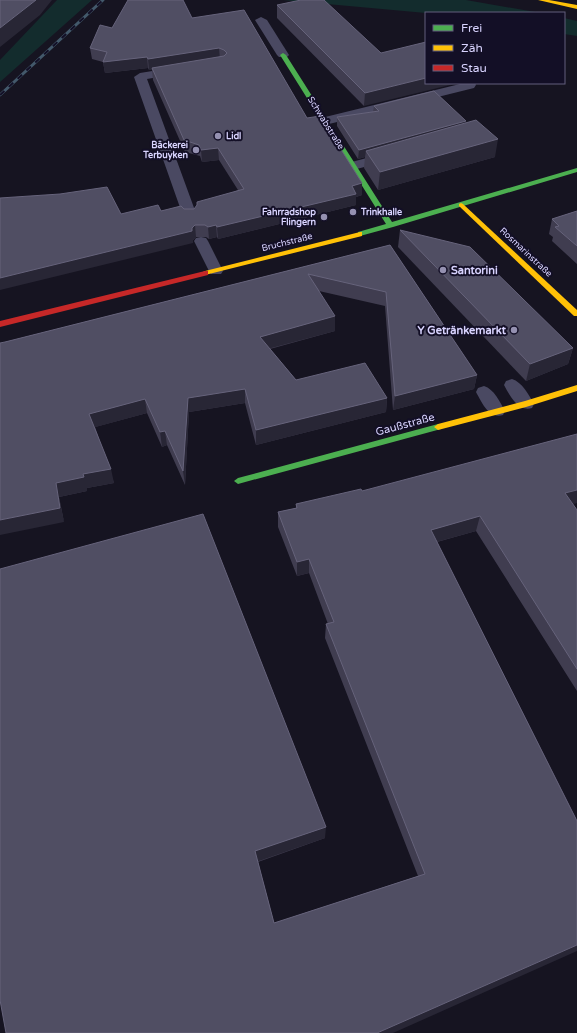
<svg xmlns="http://www.w3.org/2000/svg" width="577" height="1033" font-family="'Varela Round',sans-serif">
  <style>
    .green { fill: #132c2d }
    .lines { fill: none; stroke-linecap: round; stroke-linejoin: round }
    .lane { fill: #4a4962; fill-rule: evenodd }
    .fast { fill: #4caf50; fill-rule: evenodd }
    .slow { fill: #ffc107; fill-rule: evenodd }
    .jam { fill: #c62828; fill-rule: evenodd }
    .rail-casing { stroke: #43596b; stroke-width: 3 }
    .rail { stroke: #130f26; stroke-width: 2; stroke-dasharray: 6; stroke-linecap: butt }
    .wall { fill: #403d50 }
    .shaded-wall { fill: #282635 }
    .building { fill: #504e63; stroke: #66637b }
    .poi-dot { fill: #9591b1; stroke: #130f26; stroke-width: 1.5 }
    .labels { text-anchor: middle; stroke-width: 4; stroke-linejoin: round; paint-order: stroke }
    .far-street-label { font-size: 9px; fill: #d9d4ff; stroke: #130f26 }
    .far-poi-label { font-size: 9px; font-weight: bold; fill: #d9d4ff; stroke: #130f26; text-anchor: start }
    .poi-label { font-size: 11px; font-weight: bold; fill: #d9d4ff; stroke: #130f26; text-anchor: start }
    .street-label { font-size: 11px; fill: #d9d4ff; stroke: #130f26 }
  </style>
  <rect width="100%" height="100%" fill="#161421"/>
  <g class="green">
    <path d="M57 0H92L0 82V60Z"/>
    <path d="M283 0H466L541 13H426Z"/>
    <path d="M564 18 577 21V36L564 34Z"/>
  </g>
  <g class="lines">
    <g class="lane">
      <path d="M261 17 267 20 289 55 287 57H279L277 55 255 20Z"/>
      <path d="M177 67 183 71 181 73 147 79 197 216 195 219H185L183 216 134 77 140 73Z"/>
      <path d="M464 83H475L476 85 474 88 325 125 319 121 321 118Z"/>
      <path d="M389 152 395 156 394 159 353 170 346 166 348 163Z"/>
      <path d="M201 237 206 238 208 241 223 271 221 274H211L209 271 194 241 196 238Z"/>
      <path d="M512 379C522 382 529 395 534 404L532 408C518 412 510 396 504 385L506 381Z"/>
      <path d="M484 386C494 389 500 402 505 411L503 415C489 419 482 403 476 392L478 388Z"/>
    </g>
    <g class="fast">
      <path d="M283 53 286 55 392 222 577 168V172L393 227 360 236H358V232L386 224 280 55Z"/>
      <path d="M438 424 442 427 441 429 238 484 234 481 238 478Z"/>
    </g>
    <g class="slow">
      <path d="M538 0H549L577 5V9Z"/>
      <path d="M461 203 463 204 577 310V316H574L459 206V204Z"/>
      <path d="M360 232H362V236L205 275 201 273 205 271Z"/>
      <path d="M577 385V391L526 407 438 430 434 427 438 424 525 401Z"/>
    </g>
    <path class="jam" d="M205 271H208V275L0 327V321Z"/>
    <defs>
      <path id="rail" d="M0 95 103 0"/>
    </defs>
    <use href="#rail" class="rail-casing"/>
    <use href="#rail" class="rail"/>
  </g>
  <g class="wall">
    <path d="M277 5 381 53 364 106 277 18Z"/>
    <path d="M192 18 307 118 362 183V195L356 197V205L218 239 217 237 209 239 206 237H196L193 240V243L121 214 184 209H194L238 190 219 160 202 162 200 156 185 152 153 80 152 70H149L148 68 105 73 103 62 92 59 90 48 112 28Z"/>
    <path d="M374 106 466 123 495 157 378 190 364 168 365 157 358 159 337 126V117L373 112Z"/>
    <path d="M577 211V264L552 241 553 237 549 234 552 219Z"/>
    <path d="M400 230 573 348 568 364 526 381 398 247Z"/>
    <path d="M390 245 477 375 474 389 393 410 385 306 319 291 335 331 270 349 296 380 387 398 386 412 256 445 245 403 189 412 185 485 167 445 162 447 147 413 95 427 114 483 87 488V491L59 497 64 522 5 342Z"/>
    <path d="M362 491 573 504 577 510V691L476 531 437 542 577 821 6 1033 0 569 325 838 258 862 274 923 418 876 325 638 326 624H328L309 573 297 576 278 527V512L296 508V504Z"/>
  </g>
  <g class="shaded-wall">
    <path d="M36 0H52L40 15 0 47V28Z"/>
    <path d="M219 48 220 60 152 68V70H149L148 59Z"/>
    <path d="M147 57 148 68 105 73 103 62Z"/>
    <path d="M426 78V83H458L364 106 365 93Z"/>
    <path d="M466 121 465 129 366 151 365 157 358 159 359 150Z"/>
    <path d="M498 139 495 157 378 190 380 172Z"/>
    <path d="M218 148 219 160 202 162 201 150Z"/>
    <path d="M362 183V195L356 197V205L218 239 217 227Z"/>
    <path d="M195 225 196 237 193 240V243L0 290V278L192 228Z"/>
    <path d="M216 225 217 237 209 239 208 227Z"/>
    <path d="M335 316V331L260 351V337Z"/>
    <path d="M573 348 568 364 526 381 530 364Z"/>
    <path d="M477 375 474 389 393 410 395 396Z"/>
    <path d="M245 389V403L189 412 185 485 183 471 188 398Z"/>
    <path d="M387 398 386 412 256 445V430Z"/>
    <path d="M145 399 147 413 92 428 89 414Z"/>
    <path d="M165 431 167 445 162 447 160 432Z"/>
    <path d="M111 469 114 483 87 488V491L59 497 64 522 0 535V520L56 483 83 474Z"/>
    <path d="M577 490V503L560 508 565 493Z"/>
    <path d="M480 516 476 531 429 544 431 530Z"/>
    <path d="M309 559V573L297 576V562Z"/>
    <path d="M326 827 325 838 256 862 255 851Z"/>
    <path d="M577 945V951L393 1033H377Z"/>
  </g>
  <g class="building">
    <path d="M0 0H36L0 28Z"/>
    <path d="M128 0H183L192 18 244 10 307 118 320 116 362 183 352 186 356 194 217 227 216 225 208 227 205 225H195L192 228V231L0 278V198L60 194 107 187 121 214 158 205 161 211 181 206 184 209H194L197 205V202L244 189 218 148 201 150 199 145 184 140 152 68 224 56 227 53 224 50 219 48 148 59 147 57 103 62 107 52 90 48 100 25 112 28Z"/>
    <path d="M301 0H324L381 53 426 42V78L365 93 277 5Z"/>
    <path d="M434 91 466 121 359 150 337 117 379 111 374 106Z"/>
    <path d="M476 120 498 139 380 172 366 151Z"/>
    <path d="M577 211V246L555 227 559 226 552 219Z"/>
    <path d="M400 230 470 247 573 348 530 364Z"/>
    <path d="M390 245 477 375 395 396 386 292 308 274 335 316 260 337 296 380 365 363 387 398 256 430 245 389 188 398 183 471 165 431 160 432 145 399 89 414 111 469 83 474 84 477 56 483 60 508 0 520V343L5 342Z"/>
    <path d="M577 434V490L565 493 577 510V669L480 516 431 530 577 821V945L377 1033H6L0 1000V569L203 514 326 827 255 851 274 923 425 874 326 624 334 622 309 559 297 562 278 512 297 508 296 504 361 489 362 491Z"/>
  </g>
  <g class="poi-dot">
    <circle cx="218" cy="136" r="4"/>
    <circle cx="196" cy="150" r="4"/>
    <circle cx="353" cy="212" r="4"/>
    <circle cx="324" cy="217" r="4"/>
    <circle cx="443" cy="270" r="4"/>
    <circle cx="514" cy="330" r="4"/>
  </g>
  <g class="labels">
    <g class="far-street-label">
      <text transform="translate(326 123) rotate(58)" y="3">Schwabstraße</text>
      <text transform="translate(287 242) rotate(-14)" y="3">Bruchstraße</text>
      <text transform="translate(526 252) rotate(43)" y="3">Rosmarinstraße</text>
    </g>
    <g class="far-poi-label">
      <text x="226" y="139">Lidl</text>
      <text x="188" y="148" text-anchor="end">Bäckerei<tspan x="188" dy="10">Terbuyken</tspan></text>
      <text x="316" y="215" text-anchor="end">Fahrradshop<tspan x="316" dy="10">Flingern</tspan></text>
      <text x="361" y="215">Trinkhalle</text>
    </g>
    <g class="poi-label">
      <text x="451" y="274">Santorini</text>
      <text x="506" y="334" text-anchor="end">Y Getränkemarkt</text>
    </g>
    <g class="street-label">
      <text transform="translate(405 424) rotate(-15)" y="4">Gaußstraße</text>
    </g>
  </g>
  <rect x="425" y="12" width="140" height="72" fill="#130f26" stroke="#625e7d"/>
  <rect x="433" y="25" width="20" height="6" fill="#4caf50" stroke="#625e7d"/>
  <text x="461" y="32" font-size="12" fill="#d9d4ff">Frei</text>
  <rect x="433" y="45" width="20" height="6" fill="#ffc107" stroke="#625e7d"/>
  <text x="461" y="52" font-size="12" fill="#d9d4ff">Zäh</text>
  <rect x="433" y="65" width="20" height="6" fill="#c62828" stroke="#625e7d"/>
  <text x="461" y="72" font-size="12" fill="#d9d4ff">Stau</text>
</svg>
